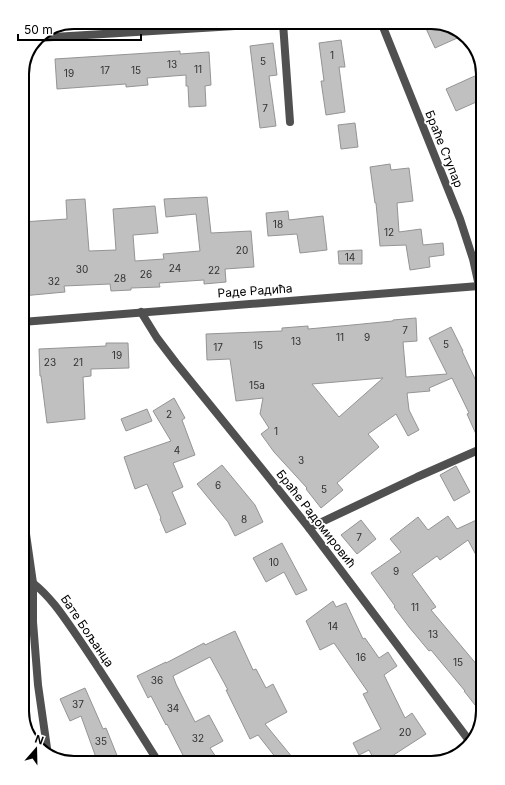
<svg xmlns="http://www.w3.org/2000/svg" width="505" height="785" font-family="Inter,sans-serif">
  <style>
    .building { fill: #c0c0c0; stroke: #949494; fill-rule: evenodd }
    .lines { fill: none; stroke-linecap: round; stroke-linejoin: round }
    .lane { stroke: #505050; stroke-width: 8 }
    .street { stroke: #505050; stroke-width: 8 }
    .labels { text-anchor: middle; stroke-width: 3.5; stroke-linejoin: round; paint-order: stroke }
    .number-label { font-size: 10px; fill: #303030 }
    .street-label { font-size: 12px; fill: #000; stroke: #fff }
    .rim { fill: none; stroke: #000; stroke-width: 2 }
  </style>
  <rect width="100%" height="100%" fill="#fff"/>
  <g class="building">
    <path d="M423 22H435L460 31 464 35 435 48Z"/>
    <path d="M341 40 345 67H339L345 112 326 115 321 81H324L319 43Z"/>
    <path d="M273 43 277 75 269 76 276 126 260 128 250 46Z"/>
    <path d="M180 51V54L209 52 211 85 205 86 206 106 189 107 188 86H186V75L147 78 148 85 126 87V84L57 89 55 59Z"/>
    <path d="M477 75 483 89V99L456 111 446 89Z"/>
    <path d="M355 123 358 147 341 149 338 125Z"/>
    <path d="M390 164 391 170 409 168 413 201 397 203 399 232 421 229 423 245 443 243 444 255 429 257 430 267 410 270 406 245 380 246 376 203H375L370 167Z"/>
    <path d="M207 197 211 233 251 231 254 267 225 269 226 282 204 284V280L159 283 160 287 131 288V290L111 291 110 284 64 286 65 292 22 296V222L67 219 66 200 85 199 89 251 116 250 113 209 155 206 158 233 133 235 135 261 164 259 163 254 200 251 196 214 166 217 164 199Z"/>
    <path d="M288 211 289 220 323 216 327 250 300 253 297 234 268 236 266 213Z"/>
    <path d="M362 250V264H339L338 251Z"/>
    <path d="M416 318 417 341 403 342 406 377 447 374 429 338 451 327 463 351H462L483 396V443H480L467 414 469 413 452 378 429 388 430 391 407 393 409 410 419 430 408 436 396 414 368 434 379 447 337 483 343 490 321 508 306 489 307 488 274 452 261 434 269 428 260 414 263 398 236 401 230 359 207 360 206 334 282 331V328L308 326V329L352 325 393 321V320ZM383 378 339 417 312 384Z"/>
    <path d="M106 343H128L129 368 91 369V376L83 377 85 419 47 423 41 376H40L39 349 106 346Z"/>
    <path d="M174 398 185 418 182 420 195 455 173 463 183 487 172 492 186 524 166 533 160 519 161 518 147 484 135 489 124 457 171 441 153 411Z"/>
    <path d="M147 409 152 421 126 431 121 419Z"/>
    <path d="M222 465 255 505 263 522 235 536 228 522 197 484Z"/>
    <path d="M456 466 470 492 454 501 440 475Z"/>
    <path d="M448 516 457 529 483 517V568L468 540 440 560 437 556 412 574 436 607 431 610 483 672V715L464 691H465L431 650 429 651 409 627 394 607 395 606 371 573 401 552 390 539 418 517 428 530Z"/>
    <path d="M361 520 376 539 357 554 341 535Z"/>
    <path d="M282 543 307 590 296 595 284 572 266 582 253 558Z"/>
    <path d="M333 601 336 607 346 603 363 639 365 638 379 658 388 652 397 666 384 675 405 718 412 713 426 734 392 756 396 763H376L369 750 359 755 353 743 381 729 363 694 368 692 334 643 320 650 306 621Z"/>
    <path d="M235 631 253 670 256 669 266 688 273 684 287 712 265 724 297 763H280L258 735 250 739 226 690H228L210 657 173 676 176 684 195 722 209 715 223 741 210 748 220 763H187L167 724 166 725 151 696 148 698 137 676 166 662V663L204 643 205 645Z"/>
    <path d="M85 688 103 729 106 728 120 763H98L81 716 70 721 60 699Z"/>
  </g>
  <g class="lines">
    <path class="lane" d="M283 23 290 122"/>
    <g class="street">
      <path d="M381 22 460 219 473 259 479 286 483 296"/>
      <path d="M37 38 303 22"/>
      <path d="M141 312 157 338 176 363 262 469 309 528 471 743"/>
      <path d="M22 322 479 286"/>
      <path d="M22 506 33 583V622L38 685 48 755"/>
      <path d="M309 528 417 477 483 448"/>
      <path d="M33 583C53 599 65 619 79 639 107 680 133 722 159 763"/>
    </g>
  </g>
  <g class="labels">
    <g class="number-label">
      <text x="332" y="59">1</text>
      <text x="263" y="65">5</text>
      <text x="172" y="68">13</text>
      <text x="198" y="73">11</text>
      <text x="105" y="74">17</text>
      <text x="136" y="74">15</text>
      <text x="69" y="77">19</text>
      <text x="265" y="112">7</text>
      <text x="278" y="228">18</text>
      <text x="389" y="236">12</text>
      <text x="242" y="254">20</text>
      <text x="350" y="261">14</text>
      <text x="175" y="272">24</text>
      <text x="82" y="273">30</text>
      <text x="214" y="274">22</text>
      <text x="146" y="278">26</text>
      <text x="120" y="282">28</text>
      <text x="54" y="285">32</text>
      <text x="405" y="334">7</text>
      <text x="340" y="341">11</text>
      <text x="367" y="341">9</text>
      <text x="296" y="345">13</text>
      <text x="446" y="348">5</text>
      <text x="258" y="349">15</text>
      <text x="218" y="351">17</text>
      <text x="117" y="359">19</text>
      <text x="50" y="366">23</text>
      <text x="78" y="366">21</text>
      <text x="257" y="389">15a</text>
      <text x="169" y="418">2</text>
      <text x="276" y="435">1</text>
      <text x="177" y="454">4</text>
      <text x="301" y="464">3</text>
      <text x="218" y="489">6</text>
      <text x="324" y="493">5</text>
      <text x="244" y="523">8</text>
      <text x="359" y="541">7</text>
      <text x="274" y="566">10</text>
      <text x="396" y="575">9</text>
      <text x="415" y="611">11</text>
      <text x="333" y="630">14</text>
      <text x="433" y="638">13</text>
      <text x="361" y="661">16</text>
      <text x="458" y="666">15</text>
      <text x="157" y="684">36</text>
      <text x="78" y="708">37</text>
      <text x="173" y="712">34</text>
      <text x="405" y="736">20</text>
      <text x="198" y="742">32</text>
      <text x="101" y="745">35</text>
    </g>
    <g class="street-label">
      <text transform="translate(444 149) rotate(68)" y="4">Браће Ступар</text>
      <text transform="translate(255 291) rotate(-4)" y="4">Раде Радића</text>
      <text transform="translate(316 519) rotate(52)" y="4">Браће Радомировић</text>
      <text transform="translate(87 631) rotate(56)" y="4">Бате Бољанца</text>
    </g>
  </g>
  <path d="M0 0H505V785H0ZM74 29H431A45 45 0 0 1 476 74V711A45 45 0 0 1 431 756H74A45 45 0 0 1 29 711V74A45 45 0 0 1 74 29Z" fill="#fff" fill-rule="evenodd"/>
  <path class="rim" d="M74 29H431A45 45 0 0 1 476 74V711A45 45 0 0 1 431 756H74A45 45 0 0 1 29 711V74A45 45 0 0 1 74 29Z"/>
  <g transform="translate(36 749) rotate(20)" stroke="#ffffff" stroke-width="3" paint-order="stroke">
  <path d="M0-3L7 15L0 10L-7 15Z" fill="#000000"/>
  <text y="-6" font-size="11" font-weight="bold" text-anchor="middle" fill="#000000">N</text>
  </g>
  <path d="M18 34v6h123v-6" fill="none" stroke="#000000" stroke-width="2"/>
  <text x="24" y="34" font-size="12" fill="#000000" stroke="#ffffff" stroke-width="3" paint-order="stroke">50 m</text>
</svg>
